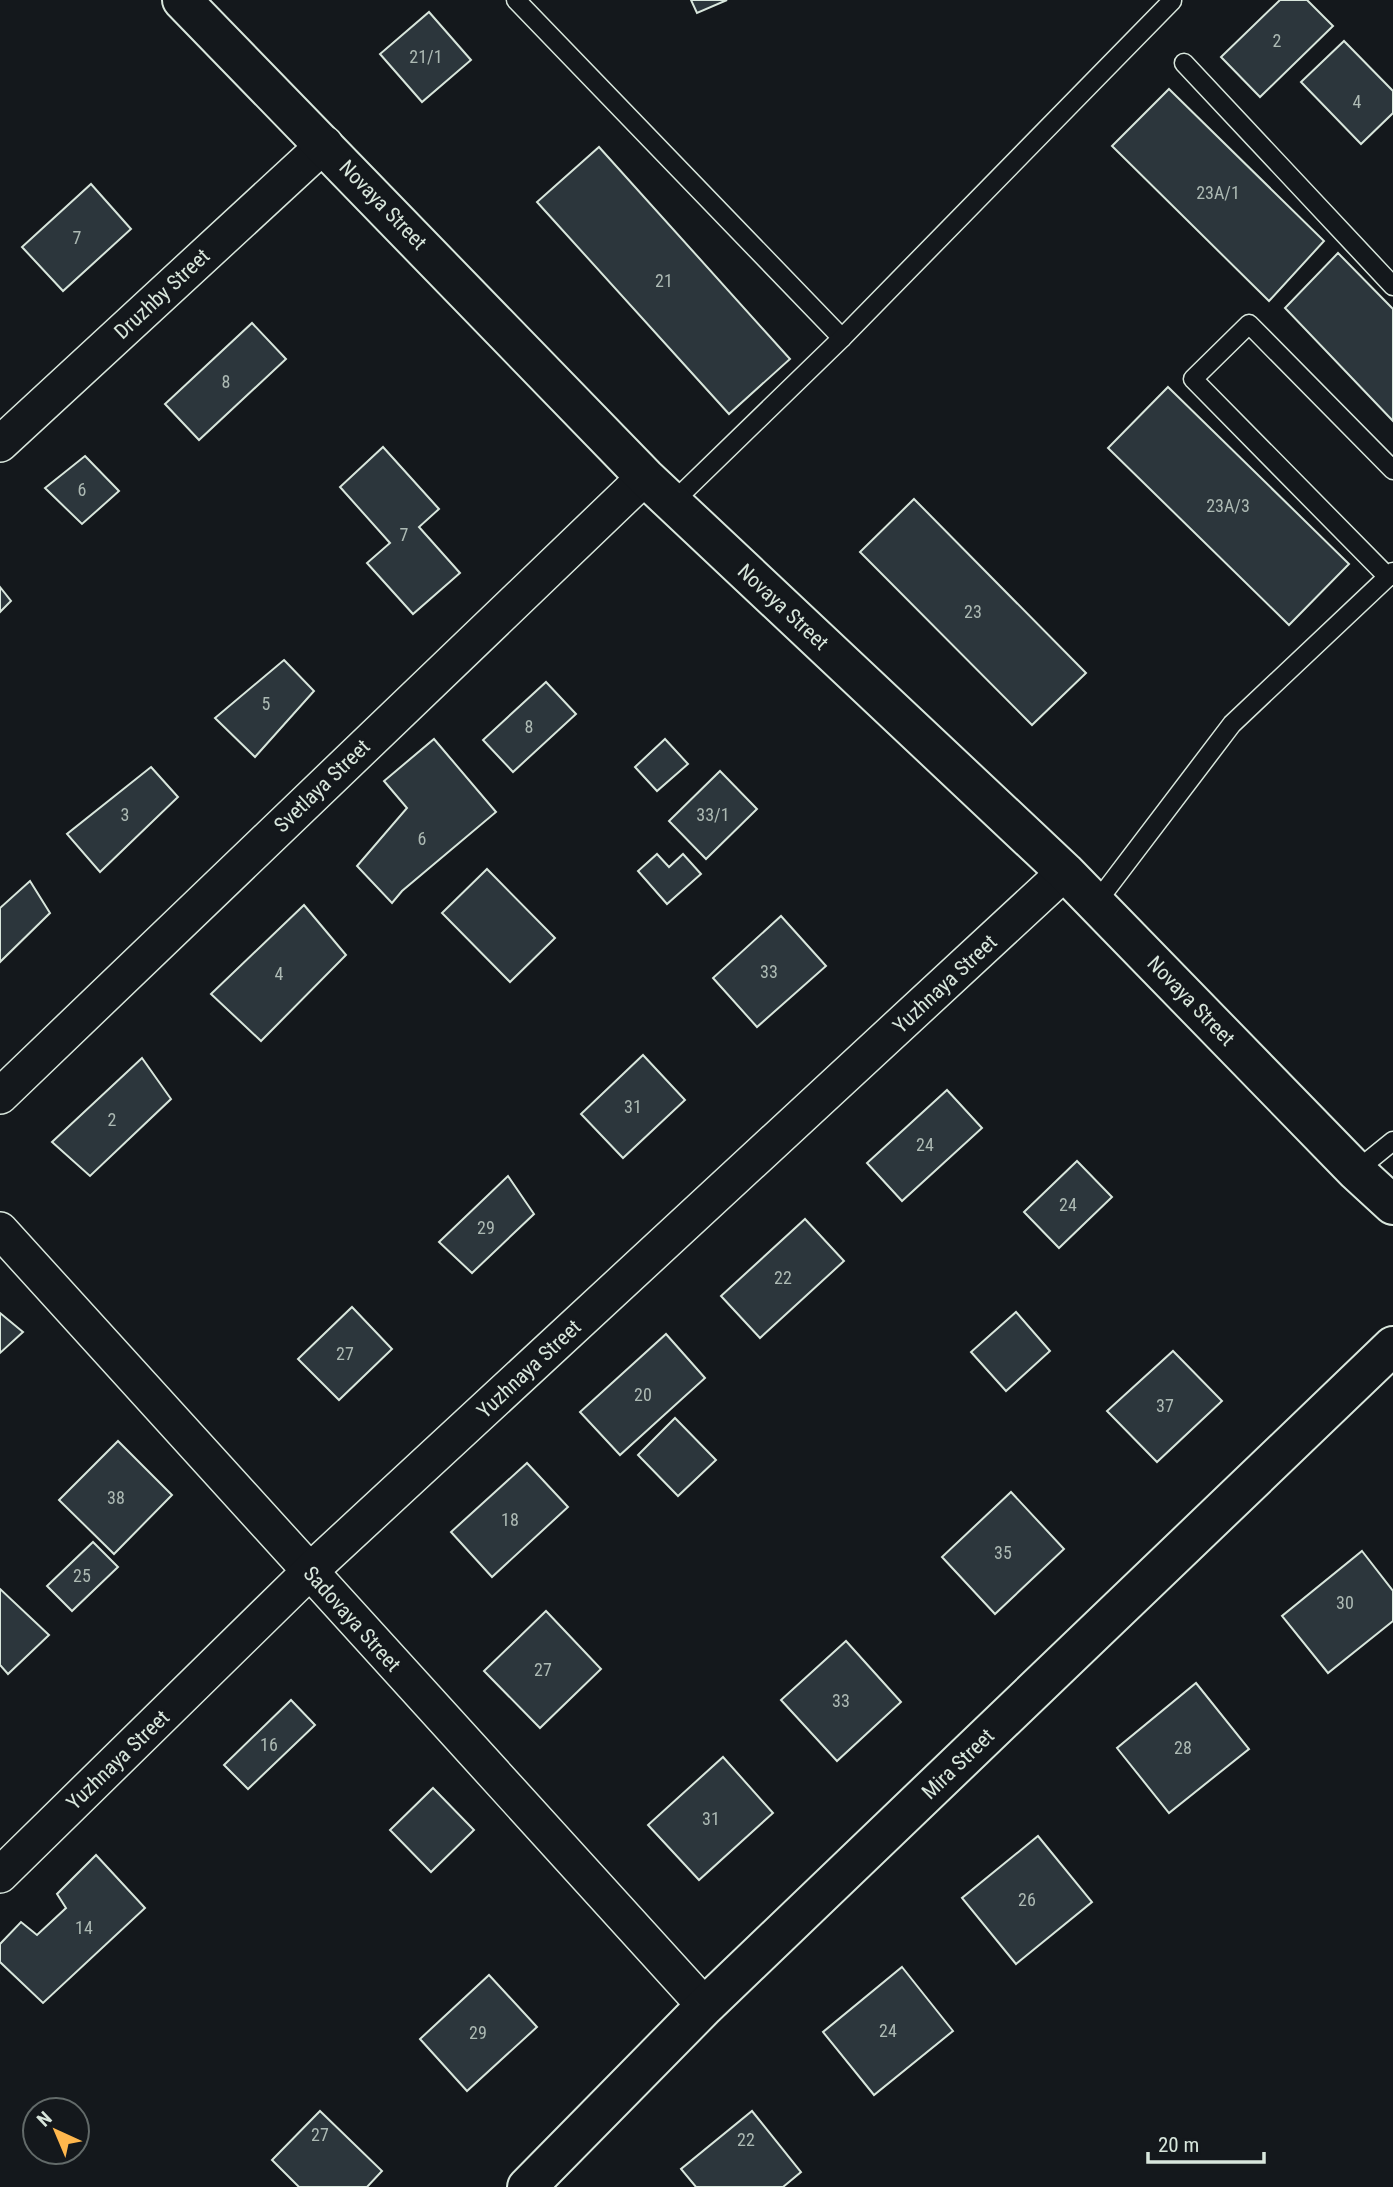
<svg xmlns="http://www.w3.org/2000/svg" width="1393" height="2187" font-family="'Roboto Condensed',sans-serif">
  <style>
    .building { fill: #2c363c; stroke: #d8e6dc; stroke-width: 2 }
    .lines { fill: none; stroke-linecap: round; stroke-linejoin: round }
    .service-casing { stroke: #d8e6dc; stroke-width: 21 }
    .minor-casing { stroke: #d8e6dc; stroke-width: 38 }
    .tertiary-casing { stroke: #d8e6dc; stroke-width: 42 }
    .service { stroke: #14181c; stroke-width: 18 }
    .minor { stroke: #14181c; stroke-width: 35 }
    .tertiary { stroke: #14181c; stroke-width: 38 }
    .labels { text-anchor: middle; stroke-width: 5; stroke-linejoin: round; paint-order: stroke }
    .number-label { font-size: 18px; fill: #adbab4 }
    .street-label { font-size: 21px; fill: #d8e6dc; stroke: #14181c }
  </style>
  <rect width="100%" height="100%" fill="#14181c"/>
  <g class="building">
    <path d="M691 0H727L697 13Z"/>
    <path d="M1280 0H1307L1333 26 1260 97 1221 57Z"/>
    <path d="M429 12 471 60 422 102 380 54Z"/>
    <path d="M1344 41 1393 91V113L1361 144 1301 82Z"/>
    <path d="M1169 89 1324 241 1269 301 1112 146Z"/>
    <path d="M599 147 790 359 729 414 537 202Z"/>
    <path d="M91 184 131 229 63 291 22 247Z"/>
    <path d="M1338 253 1393 309V421L1285 308Z"/>
    <path d="M252 323 286 359 199 440 165 404Z"/>
    <path d="M1168 387 1349 564 1289 625 1108 448Z"/>
    <path d="M383 447 439 509 419 527 460 573 413 614 367 563 390 543 340 487Z"/>
    <path d="M85 456 119 491 82 524 45 488Z"/>
    <path d="M914 499 1086 673 1032 725 860 552Z"/>
    <path d="M0 587 11 601 0 612Z"/>
    <path d="M284 660 314 691 255 757 215 718Z"/>
    <path d="M546 682 576 714 513 772 483 740Z"/>
    <path d="M434 739 496 812 402 891 392 903 357 866 407 808 384 781Z"/>
    <path d="M665 739 688 764 657 791 635 767Z"/>
    <path d="M151 767 178 797 100 872 67 834Z"/>
    <path d="M720 771 757 809 706 859 669 821Z"/>
    <path d="M657 854 669 867 683 854 701 874 667 904 638 871Z"/>
    <path d="M487 869 555 938 510 982 442 913Z"/>
    <path d="M30 881 50 913 0 962V908Z"/>
    <path d="M304 905 346 955 261 1041 211 994Z"/>
    <path d="M781 916 826 966 757 1027 713 978Z"/>
    <path d="M643 1055 685 1100 623 1158 581 1114Z"/>
    <path d="M142 1058 171 1099 90 1176 52 1142Z"/>
    <path d="M947 1090 982 1128 902 1201 867 1163Z"/>
    <path d="M1077 1161 1112 1197 1059 1248 1024 1212Z"/>
    <path d="M508 1176 534 1214 472 1273 439 1242Z"/>
    <path d="M805 1219 844 1261 760 1338 721 1296Z"/>
    <path d="M352 1307 392 1349 339 1400 298 1359Z"/>
    <path d="M1016 1312 1050 1351 1006 1391 971 1352Z"/>
    <path d="M0 1313 23 1332 0 1353Z"/>
    <path d="M666 1334 705 1378 620 1455 580 1412Z"/>
    <path d="M1173 1351 1222 1401 1157 1462 1107 1411Z"/>
    <path d="M675 1418 716 1460 678 1496 638 1455Z"/>
    <path d="M118 1441 172 1495 114 1554 59 1500Z"/>
    <path d="M527 1463 568 1507 492 1577 451 1532Z"/>
    <path d="M1011 1492 1064 1549 995 1614 942 1557Z"/>
    <path d="M93 1542 118 1567 72 1611 47 1586Z"/>
    <path d="M1362 1551 1393 1591V1621L1328 1673 1282 1616Z"/>
    <path d="M0 1589 49 1635 8 1674 0 1665Z"/>
    <path d="M546 1611 601 1669 540 1728 484 1671Z"/>
    <path d="M846 1641 901 1702 837 1761 781 1700Z"/>
    <path d="M1196 1683 1249 1749 1169 1813 1117 1748Z"/>
    <path d="M291 1700 315 1725 248 1789 224 1765Z"/>
    <path d="M723 1757 773 1813 699 1880 648 1825Z"/>
    <path d="M433 1788 474 1830 431 1872 390 1830Z"/>
    <path d="M1038 1836 1092 1902 1016 1964 962 1898Z"/>
    <path d="M96 1855 145 1908 43 2003 0 1962V1944L21 1922 37 1935 66 1908 57 1894Z"/>
    <path d="M902 1967 953 2031 874 2095 823 2032Z"/>
    <path d="M489 1975 537 2027 467 2091 420 2039Z"/>
    <path d="M320 2111 382 2171 367 2187H299L272 2160Z"/>
    <path d="M752 2111 801 2172 783 2187H696L681 2169Z"/>
  </g>
  <g class="lines">
    <defs>
      <g id="service">
        <path d="M516 0 842 338"/>
        <path d="M1184 63 1393 286"/>
        <path d="M672 503 842 338 1172 1"/>
        <path d="M1388 577 1193 379 1249 324 1393 470"/>
        <path d="M1096 903 1232 724 1393 572"/>
        <path d="M1356 1171 1393 1141"/>
      </g>
      <g id="minor">
        <path d="M0 444 325 144"/>
        <path d="M0 1096 645 477"/>
        <path d="M0 1230 705 2006"/>
        <path d="M0 1875 309 1572 1065 872"/>
      </g>
      <g id="tertiary">
        <path d="M182 0 645 477 1065 872 1356 1171 1393 1205"/>
        <path d="M527 2187 705 2006 1393 1346"/>
      </g>
    </defs>
    <use href="#service" class="service-casing"/>
    <use href="#minor" class="minor-casing"/>
    <use href="#tertiary" class="tertiary-casing"/>
    <use href="#service" class="service"/>
    <use href="#minor" class="minor"/>
    <use href="#tertiary" class="tertiary"/>
  </g>
  <g class="labels">
    <g class="number-label">
      <text x="1277" y="47">2</text>
      <text x="426" y="63">21/1</text>
      <text x="1357" y="108">4</text>
      <text x="1218" y="199">23А/1</text>
      <text x="77" y="244">7</text>
      <text x="664" y="287">21</text>
      <text x="226" y="388">8</text>
      <text x="82" y="496">6</text>
      <text x="1228" y="512">23А/3</text>
      <text x="404" y="541">7</text>
      <text x="973" y="618">23</text>
      <text x="266" y="710">5</text>
      <text x="529" y="733">8</text>
      <text x="125" y="821">3</text>
      <text x="713" y="821">33/1</text>
      <text x="422" y="845">6</text>
      <text x="769" y="978">33</text>
      <text x="279" y="980">4</text>
      <text x="633" y="1113">31</text>
      <text x="112" y="1126">2</text>
      <text x="925" y="1151">24</text>
      <text x="1068" y="1211">24</text>
      <text x="486" y="1234">29</text>
      <text x="783" y="1284">22</text>
      <text x="345" y="1360">27</text>
      <text x="643" y="1401">20</text>
      <text x="1165" y="1412">37</text>
      <text x="116" y="1504">38</text>
      <text x="510" y="1526">18</text>
      <text x="1003" y="1559">35</text>
      <text x="82" y="1582">25</text>
      <text x="1345" y="1609">30</text>
      <text x="543" y="1676">27</text>
      <text x="841" y="1707">33</text>
      <text x="269" y="1751">16</text>
      <text x="1183" y="1754">28</text>
      <text x="711" y="1825">31</text>
      <text x="1027" y="1906">26</text>
      <text x="84" y="1934">14</text>
      <text x="888" y="2037">24</text>
      <text x="478" y="2039">29</text>
      <text x="320" y="2141">27</text>
      <text x="746" y="2146">22</text>
    </g>
    <g class="street-label">
      <text transform="translate(383 205) rotate(46)" y="7">Novaya Street</text>
      <text transform="translate(162 294) rotate(-43)" y="7">Druzhby Street</text>
      <text transform="translate(783 607) rotate(43)" y="7">Novaya Street</text>
      <text transform="translate(322 786) rotate(-44)" y="7">Svetlaya Street</text>
      <text transform="translate(945 984) rotate(-43)" y="7">Yuzhnaya Street</text>
      <text transform="translate(1191 1001) rotate(46)" y="7">Novaya Street</text>
      <text transform="translate(529 1369) rotate(-43)" y="7">Yuzhnaya Street</text>
      <text transform="translate(352 1619) rotate(48)" y="7">Sadovaya Street</text>
      <text transform="translate(118 1760) rotate(-44)" y="7">Yuzhnaya Street</text>
      <text transform="translate(958 1764) rotate(-44)" y="7">Mira Street</text>
    </g>
  </g>
  <g transform="translate(56 2131) rotate(316)"><circle r="33" fill="#14181c" stroke="#626a69" stroke-width="2"/>
  <path d="M0-5L12 26L0 18L-12 26Z" fill="#ffb74d"/>
  <text y="-10" font-size="19" font-weight="bold" text-anchor="middle" fill="#d8e6dc">N</text>
  </g>
  <path d="M1148 2152v10h116v-10" fill="none" stroke="#d8e6dc" stroke-width="3.5"/>
  <text x="1158" y="2152" font-size="21" fill="#d8e6dc" stroke="#14181c" stroke-width="5" paint-order="stroke">20 m</text>
</svg>
